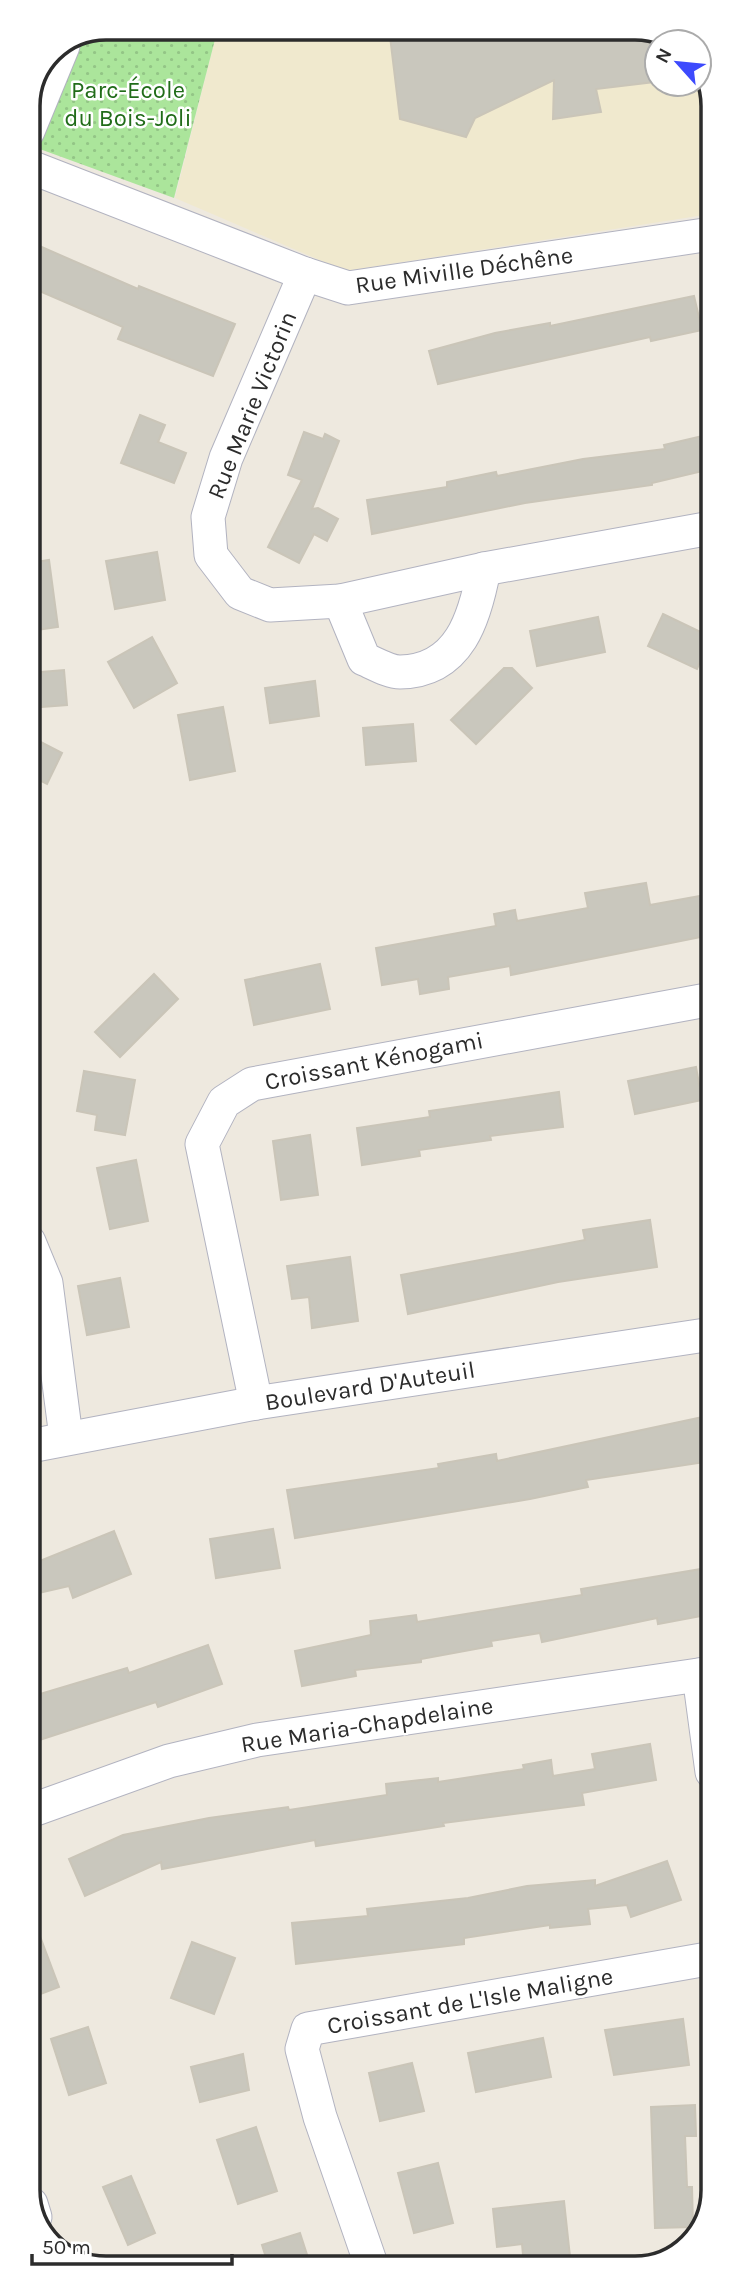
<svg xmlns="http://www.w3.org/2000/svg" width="741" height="2296" font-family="Karla,sans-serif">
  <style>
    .education { fill: #f0e9ce }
    .grass { fill: url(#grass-dots) }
    .building { fill: #c9c7bd; stroke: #cac5b8; stroke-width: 2 }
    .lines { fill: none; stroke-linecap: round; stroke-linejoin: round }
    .minor-casing { stroke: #b2b3c0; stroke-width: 35 }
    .minor { stroke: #fff; stroke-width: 33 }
    .labels { text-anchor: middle; stroke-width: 5; stroke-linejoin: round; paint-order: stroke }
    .park-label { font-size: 24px; fill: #216c19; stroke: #fff }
    .street-label { font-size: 24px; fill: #2c2c2c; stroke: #fff }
    .rim { fill: none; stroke: #2c2c2c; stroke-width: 3.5 }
  </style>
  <defs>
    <pattern id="grass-dots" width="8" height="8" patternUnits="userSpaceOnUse" patternTransform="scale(1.75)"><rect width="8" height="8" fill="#abe59b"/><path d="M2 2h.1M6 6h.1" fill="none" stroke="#93c586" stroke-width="1.8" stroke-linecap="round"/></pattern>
  </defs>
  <rect width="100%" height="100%" fill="#eee9df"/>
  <path class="education" d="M218 28H640L674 42H657V84H699V68L710 86 711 214 345 271 175 198Z"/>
  <path class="grass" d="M106 28H218L174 198 37 148 82 38Z"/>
  <g class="building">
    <path d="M389 28H624L625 34 655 38 654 82 596 89 601 112 553 119 554 80 475 118 466 137 400 119Z"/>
    <path d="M37 245 138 289 139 286 235 324 213 376 118 339 123 327 28 286V265Z"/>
    <path d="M694 296 702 330 651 341 650 337 438 384 429 351 495 333 550 323V326Z"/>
    <path d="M140 415 165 425 158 442 186 453 174 483 121 463Z"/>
    <path d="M304 432 323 439 325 434 339 441 312 509 318 508 338 519 327 541 314 534 299 563 268 547 302 480 288 475Z"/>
    <path d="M711 434V469L652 483V485L525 503 372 534 367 500 447 487V482L496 472 497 476 583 459 665 449 664 445Z"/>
    <path d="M157 552 165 600 115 609 106 561Z"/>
    <path d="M49 560 58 627 29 631V563Z"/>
    <path d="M663 614 711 637 697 669 648 646Z"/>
    <path d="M598 617 605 652 537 666 530 631Z"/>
    <path d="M152 637 177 683 134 708 108 662Z"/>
    <path d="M504 668H512L532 688 476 744 451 720Z"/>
    <path d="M64 670 67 705 29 708V673Z"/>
    <path d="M315 681 319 716 270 723 265 688Z"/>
    <path d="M223 707 235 771 190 780 178 715Z"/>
    <path d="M413 724 416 761 366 765 363 728Z"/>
    <path d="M29 736 62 753 47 784 29 775Z"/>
    <path d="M646 883 650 905 711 894V935L511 975 510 966 448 977 449 989 420 994 418 979 382 985 376 948 496 926 494 914 515 910 517 921 588 908 585 893Z"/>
    <path d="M320 964 330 1009 254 1025 245 980Z"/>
    <path d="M154 974 178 999 120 1057 95 1032Z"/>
    <path d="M696 1067 702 1100 635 1114 628 1081Z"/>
    <path d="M84 1071 135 1080 125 1135 95 1130 97 1115 77 1111Z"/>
    <path d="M559 1092 563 1127 490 1136 491 1140 419 1150 420 1156 362 1165 357 1128 430 1117 429 1111Z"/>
    <path d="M310 1135 318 1195 281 1200 273 1141Z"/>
    <path d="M136 1160 148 1221 110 1229 97 1168Z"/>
    <path d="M650 1220 657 1267 558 1282 408 1314 401 1275 585 1240 583 1230Z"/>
    <path d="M350 1257 358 1321 312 1328 309 1297 292 1299 287 1266Z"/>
    <path d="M120 1278 129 1327 87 1335 78 1286Z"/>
    <path d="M712 1415V1461L586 1480 588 1487 530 1499 295 1538 287 1490 439 1468 438 1464 496 1454 497 1461Z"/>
    <path d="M273 1529 280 1568 216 1578 210 1539Z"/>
    <path d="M114 1531 131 1574 73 1598 69 1586 30 1595V1565Z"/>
    <path d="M707 1568 712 1614 658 1624 657 1618 542 1642 540 1633 491 1641 492 1646 421 1659V1662L355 1670 356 1676 302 1686 295 1651 371 1635 370 1621 416 1615 417 1622 582 1595 581 1589Z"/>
    <path d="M208 1645 222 1684 158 1707 156 1702 30 1743V1697L127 1668 129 1673Z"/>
    <path d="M650 1744 656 1780 582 1793 584 1805 443 1823 444 1826 316 1846 315 1840 162 1869 161 1862 85 1896 69 1859 123 1835 209 1818 288 1807 289 1810 387 1795 386 1784 438 1778V1782L524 1769 523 1765 551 1760 553 1776 595 1769 592 1754Z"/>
    <path d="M667 1861 681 1900 631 1917 627 1905 588 1909 590 1924 550 1928V1925L464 1938V1944L296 1964 292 1923 368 1916 367 1909 468 1898 527 1886 595 1880V1886Z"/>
    <path d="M32 1915 59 1987 30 1998V1916Z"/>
    <path d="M192 1942 235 1958 214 2014 171 1998Z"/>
    <path d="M683 2019 689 2065 614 2075 605 2030Z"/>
    <path d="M88 2027 106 2083 69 2095 51 2039Z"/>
    <path d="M543 2038 551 2077 476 2092 468 2053Z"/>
    <path d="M243 2054 249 2090 200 2102 191 2067Z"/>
    <path d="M412 2063 424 2111 380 2121 369 2073Z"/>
    <path d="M695 2105 696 2136H685L687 2187H692L693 2227 655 2228 651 2107Z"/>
    <path d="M256 2127 277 2191 238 2204 217 2140Z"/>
    <path d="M438 2163 453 2223 414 2233 398 2173Z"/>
    <path d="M131 2176 155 2233 128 2245 103 2187Z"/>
    <path d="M564 2201 571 2266H524L522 2244 497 2247 493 2209Z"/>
    <path d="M300 2233 311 2267H269L262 2245Z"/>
  </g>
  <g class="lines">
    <defs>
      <g id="minor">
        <path d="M28 131 63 46"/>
        <path d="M28 166 305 274 348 288 711 234"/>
        <path d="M305 274 226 458 208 517 211 555 240 593 270 605 340 601 484 569 711 528"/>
        <path d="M340 601 364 659C374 663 389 672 400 672 460 671 475 617 484 569"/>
        <path d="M29 1242 46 1283 66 1437"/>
        <path d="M256 1403 202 1144 224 1102 252 1084 712 999"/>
        <path d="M30 1446 256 1403 712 1334"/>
        <path d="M699 1675 712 1772"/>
        <path d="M30 1811 169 1761 257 1740 712 1673"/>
        <path d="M31 2204 35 2217"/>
        <path d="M372 2267 320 2117 302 2049 308 2029 713 1958"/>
      </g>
    </defs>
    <use href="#minor" class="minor-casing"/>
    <use href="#minor" class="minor"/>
  </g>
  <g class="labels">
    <g class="park-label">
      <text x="128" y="98">Parc-École<tspan x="128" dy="28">du Bois-Joli</tspan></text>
    </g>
    <g class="street-label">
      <text transform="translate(464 270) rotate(-8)" y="8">Rue Miville Déchêne</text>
      <text transform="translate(252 405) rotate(-68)" y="8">Rue Marie Victorin</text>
      <text transform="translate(374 1061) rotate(-11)" y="8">Croissant Kénogami</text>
      <text transform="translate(370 1386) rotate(-9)" y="8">Boulevard D'Auteuil</text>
      <text transform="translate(367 1725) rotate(-9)" y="8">Rue Maria-Chapdelaine</text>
      <text transform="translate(470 2001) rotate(-10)" y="8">Croissant de L'Isle Maligne</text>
    </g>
  </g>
  <path d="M0 0H741V2296H0ZM106 40H635A66 66 0 0 1 701 106V2190A66 66 0 0 1 635 2256H106A66 66 0 0 1 40 2190V106A66 66 0 0 1 106 40Z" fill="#fff" fill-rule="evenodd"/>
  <path class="rim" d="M106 40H635A66 66 0 0 1 701 106V2190A66 66 0 0 1 635 2256H106A66 66 0 0 1 40 2190V106A66 66 0 0 1 106 40Z"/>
  <g transform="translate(678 63) rotate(297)"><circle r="33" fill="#ffffff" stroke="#ababab" stroke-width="2"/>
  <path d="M0-5L12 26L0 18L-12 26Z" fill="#3d4afd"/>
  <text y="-10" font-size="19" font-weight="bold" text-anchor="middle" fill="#2c2c2c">N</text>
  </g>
  <path d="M32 2254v10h200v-10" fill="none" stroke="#2c2c2c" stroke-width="3.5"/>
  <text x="42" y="2254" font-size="21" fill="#2c2c2c" stroke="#ffffff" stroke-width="5" paint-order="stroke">50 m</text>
</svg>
